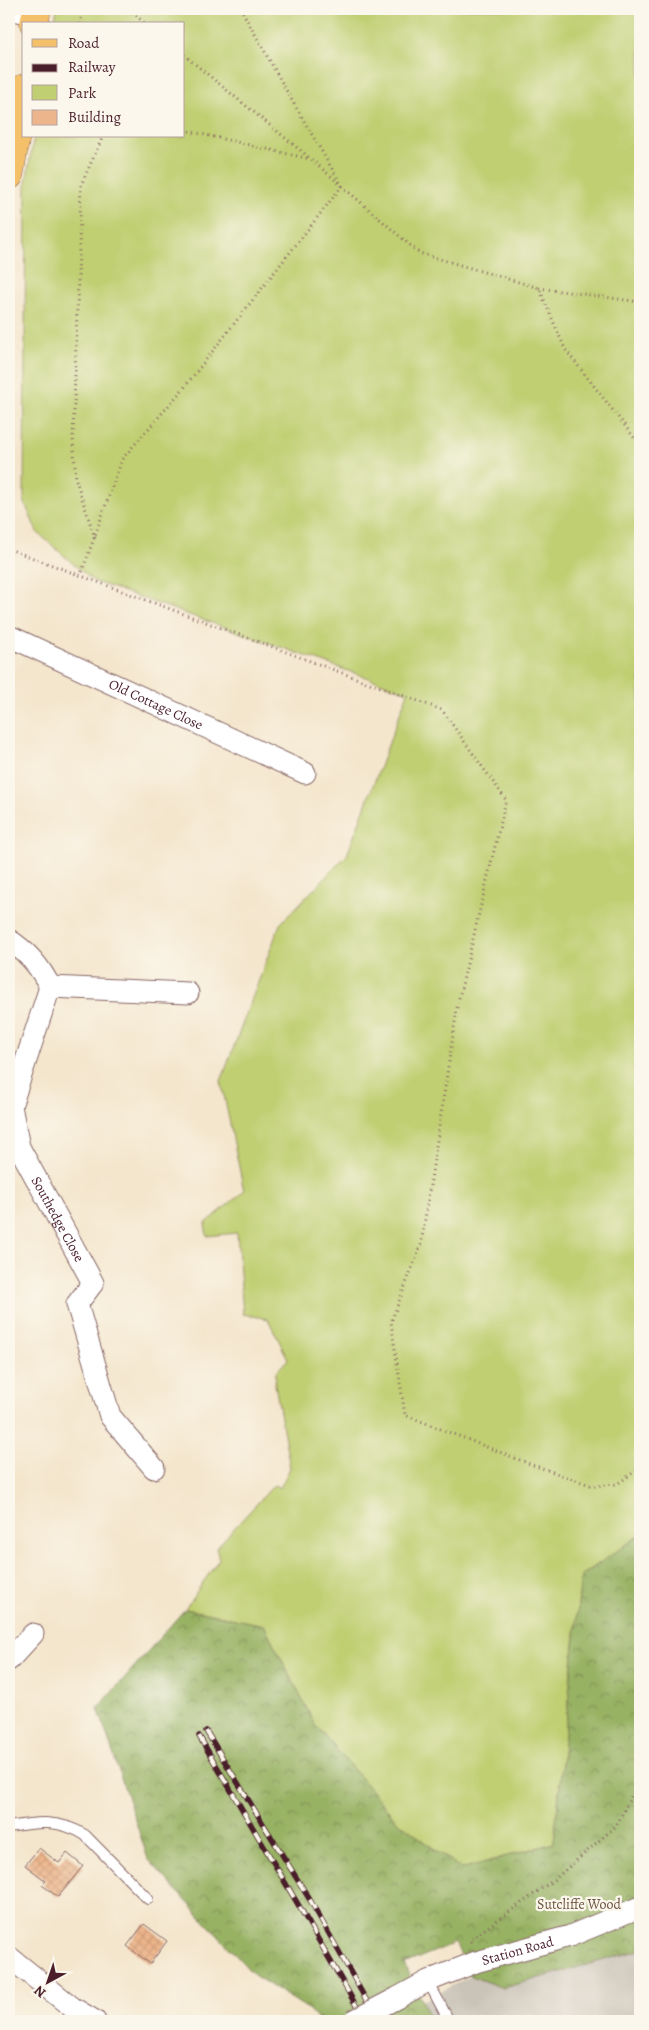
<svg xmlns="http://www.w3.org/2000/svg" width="649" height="2030" font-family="Alegreya,serif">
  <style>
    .industrial { fill: #cac3b8 }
    .green { fill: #c0cf72; stroke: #85774e }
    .forest { fill: url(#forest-crowns); stroke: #716848 }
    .building { fill: url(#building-cross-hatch) }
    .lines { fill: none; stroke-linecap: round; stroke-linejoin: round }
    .service-casing { stroke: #866564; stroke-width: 12 }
    .minor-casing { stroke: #866564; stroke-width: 23 }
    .primary-casing { stroke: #866564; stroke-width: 29 }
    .path { stroke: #866564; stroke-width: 3; stroke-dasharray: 1 4; stroke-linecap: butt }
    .service { stroke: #fff; stroke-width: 10 }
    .minor { stroke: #fff; stroke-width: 21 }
    .primary { stroke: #f4c16a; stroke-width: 28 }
    .rail-casing { stroke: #4a1f2b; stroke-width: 5.5 }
    .rail { stroke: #fbf7ec; stroke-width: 4; stroke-dasharray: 11; stroke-linecap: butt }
    .minor-bridge-casing { stroke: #866564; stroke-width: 23; stroke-linecap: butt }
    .minor-bridge { stroke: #fff; stroke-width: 21 }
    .labels { text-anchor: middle; stroke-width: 4.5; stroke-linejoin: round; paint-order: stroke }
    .street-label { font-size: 14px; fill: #4a1f2b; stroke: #fbf7ec }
    .park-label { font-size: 14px; fill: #6d5440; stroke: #fbf7ec }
  </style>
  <defs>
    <pattern id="forest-crowns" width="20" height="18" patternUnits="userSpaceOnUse" patternTransform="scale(1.25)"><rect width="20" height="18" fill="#98b264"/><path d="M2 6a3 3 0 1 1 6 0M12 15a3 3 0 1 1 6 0" fill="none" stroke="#7e9053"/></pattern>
    <pattern id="building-cross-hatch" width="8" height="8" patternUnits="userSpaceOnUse" patternTransform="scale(1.25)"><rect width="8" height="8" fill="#edb58b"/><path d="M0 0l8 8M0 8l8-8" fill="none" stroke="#cd9b78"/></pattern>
  </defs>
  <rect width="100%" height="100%" fill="#fbf7ec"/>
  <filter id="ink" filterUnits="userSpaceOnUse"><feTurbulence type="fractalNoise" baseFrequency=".02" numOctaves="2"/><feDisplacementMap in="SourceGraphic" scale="10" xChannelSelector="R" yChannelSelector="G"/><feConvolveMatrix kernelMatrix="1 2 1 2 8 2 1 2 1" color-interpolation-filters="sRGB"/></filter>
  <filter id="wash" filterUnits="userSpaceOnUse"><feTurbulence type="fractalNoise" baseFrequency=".0096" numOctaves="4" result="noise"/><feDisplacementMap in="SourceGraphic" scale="20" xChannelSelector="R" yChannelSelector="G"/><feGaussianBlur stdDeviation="1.12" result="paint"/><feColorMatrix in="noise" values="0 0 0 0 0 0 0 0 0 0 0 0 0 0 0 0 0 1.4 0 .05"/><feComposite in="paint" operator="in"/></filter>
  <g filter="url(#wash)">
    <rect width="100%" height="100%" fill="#f4e6cd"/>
    <path class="industrial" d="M640 1950V2021H417L409 2008 471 1976 503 1988Z"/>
    <path class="green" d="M57 9H640V1535L581 1576 554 1843 461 1869 396 1820 314 1723 264 1625 185 1609 219 1559 216 1548 274 1485 280 1488 290 1468 275 1384 276 1372 288 1359 268 1319 243 1314 237 1233 207 1236 205 1224 244 1191 221 1081 280 924 347 855 408 692 93 581 37 532 24 501 26 182 34 136H184V24H54Z"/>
    <path class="forest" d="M640 1535V1950L503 1988 471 1976 455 1943 404 1964 432 2021H319L308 2009 254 1975 148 1859 98 1708 185 1609 264 1625 314 1723 396 1820 461 1869 554 1843 581 1576Z"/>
    <g id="blocks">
      <g class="building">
        <path d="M39 1848 59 1863 67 1853 83 1866 58 1897 42 1885 46 1881 25 1865Z"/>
        <path d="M144 1924 167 1941 150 1964 127 1946Z"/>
      </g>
    </g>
  </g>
  <g filter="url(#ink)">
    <use href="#blocks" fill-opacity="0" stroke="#866564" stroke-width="1"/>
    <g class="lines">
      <defs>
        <g id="service">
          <path d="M9 1827C38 1822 59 1819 85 1835L148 1899"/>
          <path d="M428 1981 449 2021"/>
        </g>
        <g id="minor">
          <path d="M9 9 36 15"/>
          <path id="s1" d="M9 636 305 773"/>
          <path id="s2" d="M9 940C26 951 41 968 50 987L11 1106 19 1147 93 1283 77 1304 110 1416 154 1468"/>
          <path d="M50 987 188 993"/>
          <path d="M9 1660 33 1634"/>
          <path d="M9 1957 73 2008 95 2021"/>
          <path id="s3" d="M397 1998 428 1981 476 1962 570 1936 640 1907"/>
        </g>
        <g id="primary">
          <path d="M34 24 37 9"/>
          <path d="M9 176 24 88"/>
        </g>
      </defs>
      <use href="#service" class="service-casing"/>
      <use href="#minor" class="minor-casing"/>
      <use href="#primary" class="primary-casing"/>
      <g class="path">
        <path d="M128 9 146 24"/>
        <path d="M80 24 83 9"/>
        <path d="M184 55 311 159 419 253 539 288 565 349 640 445"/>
        <path d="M184 130 310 159"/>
        <path d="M539 288 640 302"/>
        <path d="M95 538 76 480 73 438 81 185 103 136"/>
        <path d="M9 549 442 710 506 800 458 1002 421 1245 391 1322 405 1415 530 1464 593 1486 617 1484 640 1468"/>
        <path d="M82 572 122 459 183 389 342 186 290 97 241 9"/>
        <path d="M471 1942 470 1940 555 1879 616 1826 640 1779"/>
      </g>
      <use href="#service" class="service"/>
      <use href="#minor" class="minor"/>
      <use href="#primary" class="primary"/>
      <defs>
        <g id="rail">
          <path d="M206 1731 310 1900 378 2021"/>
          <path d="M199 1736 299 1906 365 2021"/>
        </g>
      </defs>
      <use href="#rail" class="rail-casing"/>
      <use href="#rail" class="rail"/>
      <defs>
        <path id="minor-bridge" d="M353 2021 397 1998"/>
      </defs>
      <use href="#minor-bridge" class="minor-bridge-casing"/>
      <use href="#minor-bridge" class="minor-bridge"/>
    </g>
  </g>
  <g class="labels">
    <g class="street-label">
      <text dy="5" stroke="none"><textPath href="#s1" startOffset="162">Old Cottage Close</textPath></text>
      <text dy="5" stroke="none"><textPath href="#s2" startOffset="312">Southedge Close</textPath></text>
      <text dy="5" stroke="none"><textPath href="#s3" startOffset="130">Station Road</textPath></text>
    </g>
    <g class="park-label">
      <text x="579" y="1909">Sutcliffe Wood</text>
    </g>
  </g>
  <rect width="649" height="2030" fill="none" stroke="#fbf7ec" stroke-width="30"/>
  <rect x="22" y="22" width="162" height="115" fill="#fbf7ec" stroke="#b4a19f"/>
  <rect x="32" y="39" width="25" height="8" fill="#f4c16a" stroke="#b4a19f"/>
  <text x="68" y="48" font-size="15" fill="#4a1f2b">Road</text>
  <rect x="32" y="64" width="25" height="8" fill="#4a1f2b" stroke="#b4a19f"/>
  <text x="68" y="72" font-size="15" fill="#4a1f2b">Railway</text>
  <rect x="32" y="85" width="25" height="15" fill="#c0cf72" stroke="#b4a19f"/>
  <text x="68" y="98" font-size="15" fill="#4a1f2b">Park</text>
  <rect x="32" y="110" width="25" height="15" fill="#edb58b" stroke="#b4a19f"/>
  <text x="68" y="122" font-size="15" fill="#4a1f2b">Building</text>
  <g transform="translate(48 1982) rotate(220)" stroke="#fbf7ec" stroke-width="4" paint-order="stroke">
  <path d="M0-4L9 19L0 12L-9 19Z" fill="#4a1f2b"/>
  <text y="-8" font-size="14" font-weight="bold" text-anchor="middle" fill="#4a1f2b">N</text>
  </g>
</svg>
